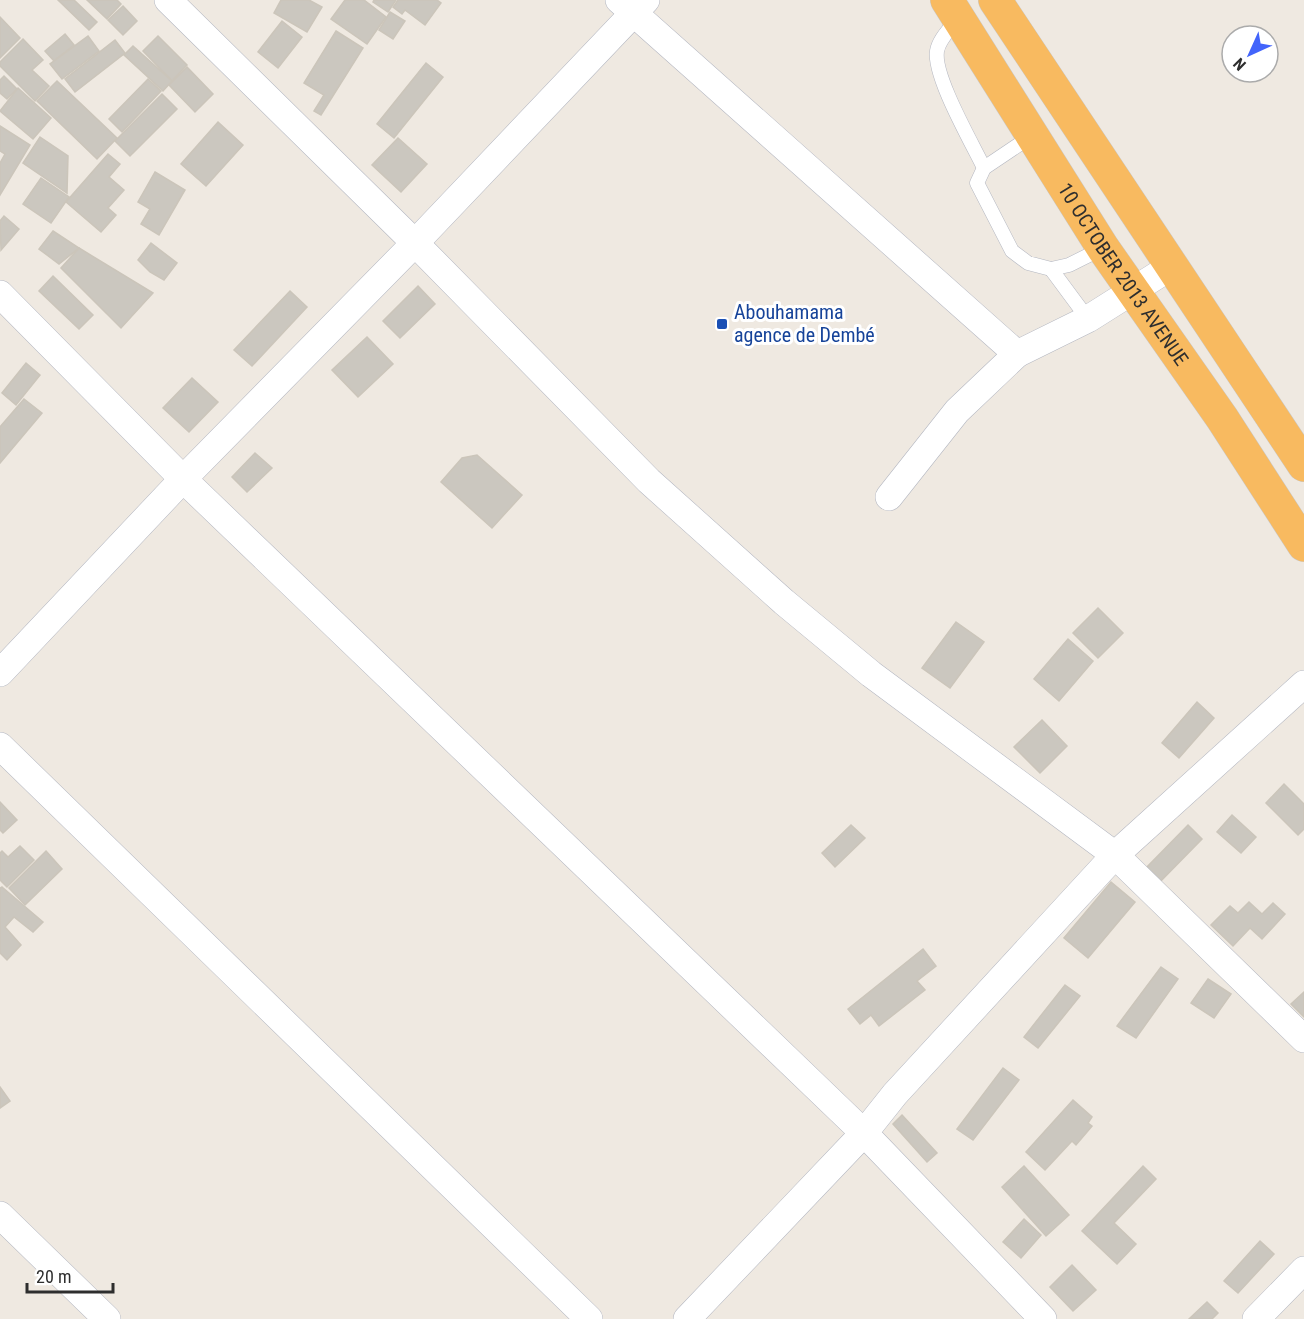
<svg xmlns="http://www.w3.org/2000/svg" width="1304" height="1319" font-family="'Roboto Condensed',sans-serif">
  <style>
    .building { fill: #cbc7bf; stroke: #cbc5ba; stroke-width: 1.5 }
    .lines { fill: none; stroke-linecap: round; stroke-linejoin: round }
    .service-casing { stroke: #b4b7c1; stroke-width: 15 }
    .minor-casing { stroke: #b4b7c1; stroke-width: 28 }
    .trunk-casing { stroke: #c9c9c9; stroke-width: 34 }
    .service { stroke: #fff; stroke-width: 14 }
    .minor { stroke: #fff; stroke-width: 27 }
    .trunk { stroke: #f8ba60; stroke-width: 33 }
    .transit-dot { fill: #1a4fb4; stroke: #fff; stroke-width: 2 }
    .labels { text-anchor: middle; stroke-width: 6; stroke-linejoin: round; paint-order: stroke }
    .street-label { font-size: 20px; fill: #2e2e2e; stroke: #fff }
    .transit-label { font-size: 20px; fill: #164399; stroke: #fff; text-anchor: start }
  </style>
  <rect width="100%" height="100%" fill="#efe9e1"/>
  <g class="building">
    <path d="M58 0H74L97 22 89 30Z"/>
    <path d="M87 0H117L121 4 107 19Z"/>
    <path d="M281 0H309L322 7 307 32 274 13Z"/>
    <path d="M345 0H364L386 17 367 44 331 19Z"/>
    <path d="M374 0H396L388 12 373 2Z"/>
    <path d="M398 0H437L441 3 425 25 405 10 402 14 393 7Z"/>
    <path d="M123 6 137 21 123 35 108 20Z"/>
    <path d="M390 12 405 21 393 39 379 30Z"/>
    <path d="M0 17 20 38 0 58Z"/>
    <path d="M282 21 302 37 278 68 258 52Z"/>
    <path d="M336 31 363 48 321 115 314 111 324 95 304 83Z"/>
    <path d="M65 34 74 45 54 61 45 51Z"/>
    <path d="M88 36 99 51 62 79 50 64Z"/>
    <path d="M158 36 187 65 172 81 143 51Z"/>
    <path d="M23 39 43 60 32 70 49 86 35 101 0 66V62Z"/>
    <path d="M115 40 125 53 75 92 65 79Z"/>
    <path d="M133 46 172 81 163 91 124 55Z"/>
    <path d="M426 63 443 77 394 138 377 124Z"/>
    <path d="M187 67 213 94 195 112 169 85Z"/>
    <path d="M4 76 17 89 7 99 0 93V80Z"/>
    <path d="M148 79 161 91 122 132 109 119Z"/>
    <path d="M57 81 117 138 97 159 37 101Z"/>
    <path d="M18 88 51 118 33 139 0 111Z"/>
    <path d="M162 94 177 109 130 156 115 141Z"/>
    <path d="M218 122 243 145 206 186 181 164Z"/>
    <path d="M0 126 30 145 0 195V163L5 154 0 151Z"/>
    <path d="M40 137 68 156 67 193 23 163Z"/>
    <path d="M398 138 427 164 401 192 372 165Z"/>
    <path d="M108 154 120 164 109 177 124 190 108 208 116 215 101 232 66 202Z"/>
    <path d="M155 172 185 190 159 235 141 224 150 209 138 202Z"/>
    <path d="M41 178 69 197 51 223 23 204Z"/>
    <path d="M4 216 19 229 1 250 0 221Z"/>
    <path d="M53 231 79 248 59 264 39 249Z"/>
    <path d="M151 243 177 263 164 280 150 272 138 260Z"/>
    <path d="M79 248 153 293 121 328 61 268Z"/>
    <path d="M53 276 93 315 79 329 39 291Z"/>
    <path d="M418 286 435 304 400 338 383 321Z"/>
    <path d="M290 291 307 307 252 366 234 350Z"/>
    <path d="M367 337 393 364 358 397 332 370Z"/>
    <path d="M26 363 40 375 16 405 2 393Z"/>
    <path d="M192 378 218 402 189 432 163 408Z"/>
    <path d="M24 399 42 413 0 463V427Z"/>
    <path d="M255 453 272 468 247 492 232 477Z"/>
    <path d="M477 455 522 495 492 528 441 482 462 458Z"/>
    <path d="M1098 608 1123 633 1098 658 1073 633Z"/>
    <path d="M956 622 984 642 950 688 922 668Z"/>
    <path d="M1068 639 1093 661 1059 701 1034 679Z"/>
    <path d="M1197 702 1214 718 1179 758 1162 743Z"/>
    <path d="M1042 720 1067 746 1040 773 1014 747Z"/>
    <path d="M1284 784 1304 804V829L1298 835 1266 803Z"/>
    <path d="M0 802 17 820 3 833 0 830Z"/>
    <path d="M1232 815 1256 837 1241 853 1217 832Z"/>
    <path d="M851 825 865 838 835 867 822 853Z"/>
    <path d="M1188 825 1202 839 1158 884 1144 870Z"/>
    <path d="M20 846 34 860 7 887 0 880V853L2 851 8 857Z"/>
    <path d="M46 851 62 869 25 905 9 888Z"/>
    <path d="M1111 882 1135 902 1088 958 1064 938Z"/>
    <path d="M2 887 43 922 33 932 14 917 5 927 21 945 7 960 0 953V888Z"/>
    <path d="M1249 902 1262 914 1273 903 1285 914 1262 939 1250 928 1233 946 1211 925 1230 906 1238 913Z"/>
    <path d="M923 949 936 966 917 981 925 990 879 1026 871 1015 860 1024 848 1009Z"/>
    <path d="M1161 967 1178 979 1136 1038 1117 1026Z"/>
    <path d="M1208 979 1231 994 1214 1018 1191 1003Z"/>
    <path d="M1065 985 1080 996 1038 1048 1024 1037Z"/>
    <path d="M1304 992V1017L1291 1004Z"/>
    <path d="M1003 1068 1019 1080 973 1140 957 1129Z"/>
    <path d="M0 1087 10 1101 0 1108Z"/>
    <path d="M1073 1100 1092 1117 1088 1123 1092 1126 1076 1145 1072 1141 1045 1170 1026 1152Z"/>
    <path d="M902 1115 937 1153 927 1162 893 1124Z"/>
    <path d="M1024 1166 1069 1215 1046 1236 1002 1187Z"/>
    <path d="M1143 1166 1156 1179 1114 1223 1136 1244 1117 1264 1082 1231Z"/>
    <path d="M1024 1219 1041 1235 1021 1258 1003 1242Z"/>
    <path d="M1260 1241 1274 1254 1238 1293 1224 1281Z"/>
    <path d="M1072 1265 1096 1290 1073 1311 1050 1287Z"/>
    <path d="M1207 1302 1218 1313 1212 1319H1189Z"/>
  </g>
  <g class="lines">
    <defs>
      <g id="service">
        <path d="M957 19C951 28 939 39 937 51 933 76 972 143 984 168"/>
        <path d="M1033 135 984 168 977 183 1012 251 1028 263 1051 269 1069 265 1103 248"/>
        <path d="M1051 269 1088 319"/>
      </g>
      <g id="minor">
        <path d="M168 0 415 243 649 481 784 602 871 674 1115 855 1304 1039"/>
        <path d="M619 0 1017 354 1088 319 1172 266"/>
        <path d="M0 294 183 479 864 1133 1043 1319"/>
        <path d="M889 497 957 411 1017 354"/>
        <path d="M0 673 183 479 415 243 646 0"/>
        <path d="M0 746 589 1319"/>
        <path d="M0 1215 107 1319"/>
        <path d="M687 1319 864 1133 895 1094 1115 855 1304 684"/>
        <path d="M1256 1319 1304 1270"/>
      </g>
      <g id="trunk">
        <path id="s1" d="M947 0 1103 248 1222 418 1304 545"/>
        <path d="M995 0 1304 465"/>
      </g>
    </defs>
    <use href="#service" class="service-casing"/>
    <use href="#minor" class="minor-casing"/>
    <use href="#trunk" class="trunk-casing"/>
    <use href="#service" class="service"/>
    <use href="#minor" class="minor"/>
    <use href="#trunk" class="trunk"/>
  </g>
  <rect class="transit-dot" x="716" y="318" width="12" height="12" rx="3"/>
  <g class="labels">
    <g class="street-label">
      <text dy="7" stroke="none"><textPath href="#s1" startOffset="326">10 OCTOBER 2013 AVENUE</textPath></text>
    </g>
    <g class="transit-label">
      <text x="734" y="319">Abouhamama<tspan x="734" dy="23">agence de Dembé</tspan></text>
    </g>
  </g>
  <g transform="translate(1250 54) rotate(225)"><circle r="28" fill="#ffffff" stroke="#ababab" stroke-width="1.5"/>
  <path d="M0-4.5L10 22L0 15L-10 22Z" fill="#4264fb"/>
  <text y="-9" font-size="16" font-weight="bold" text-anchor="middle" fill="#2e2e2e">N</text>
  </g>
  <path d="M27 1283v9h86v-9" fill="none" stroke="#2e2e2e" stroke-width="3"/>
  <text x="36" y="1283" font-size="18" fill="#2e2e2e" stroke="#ffffff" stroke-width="4.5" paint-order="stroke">20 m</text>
</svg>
